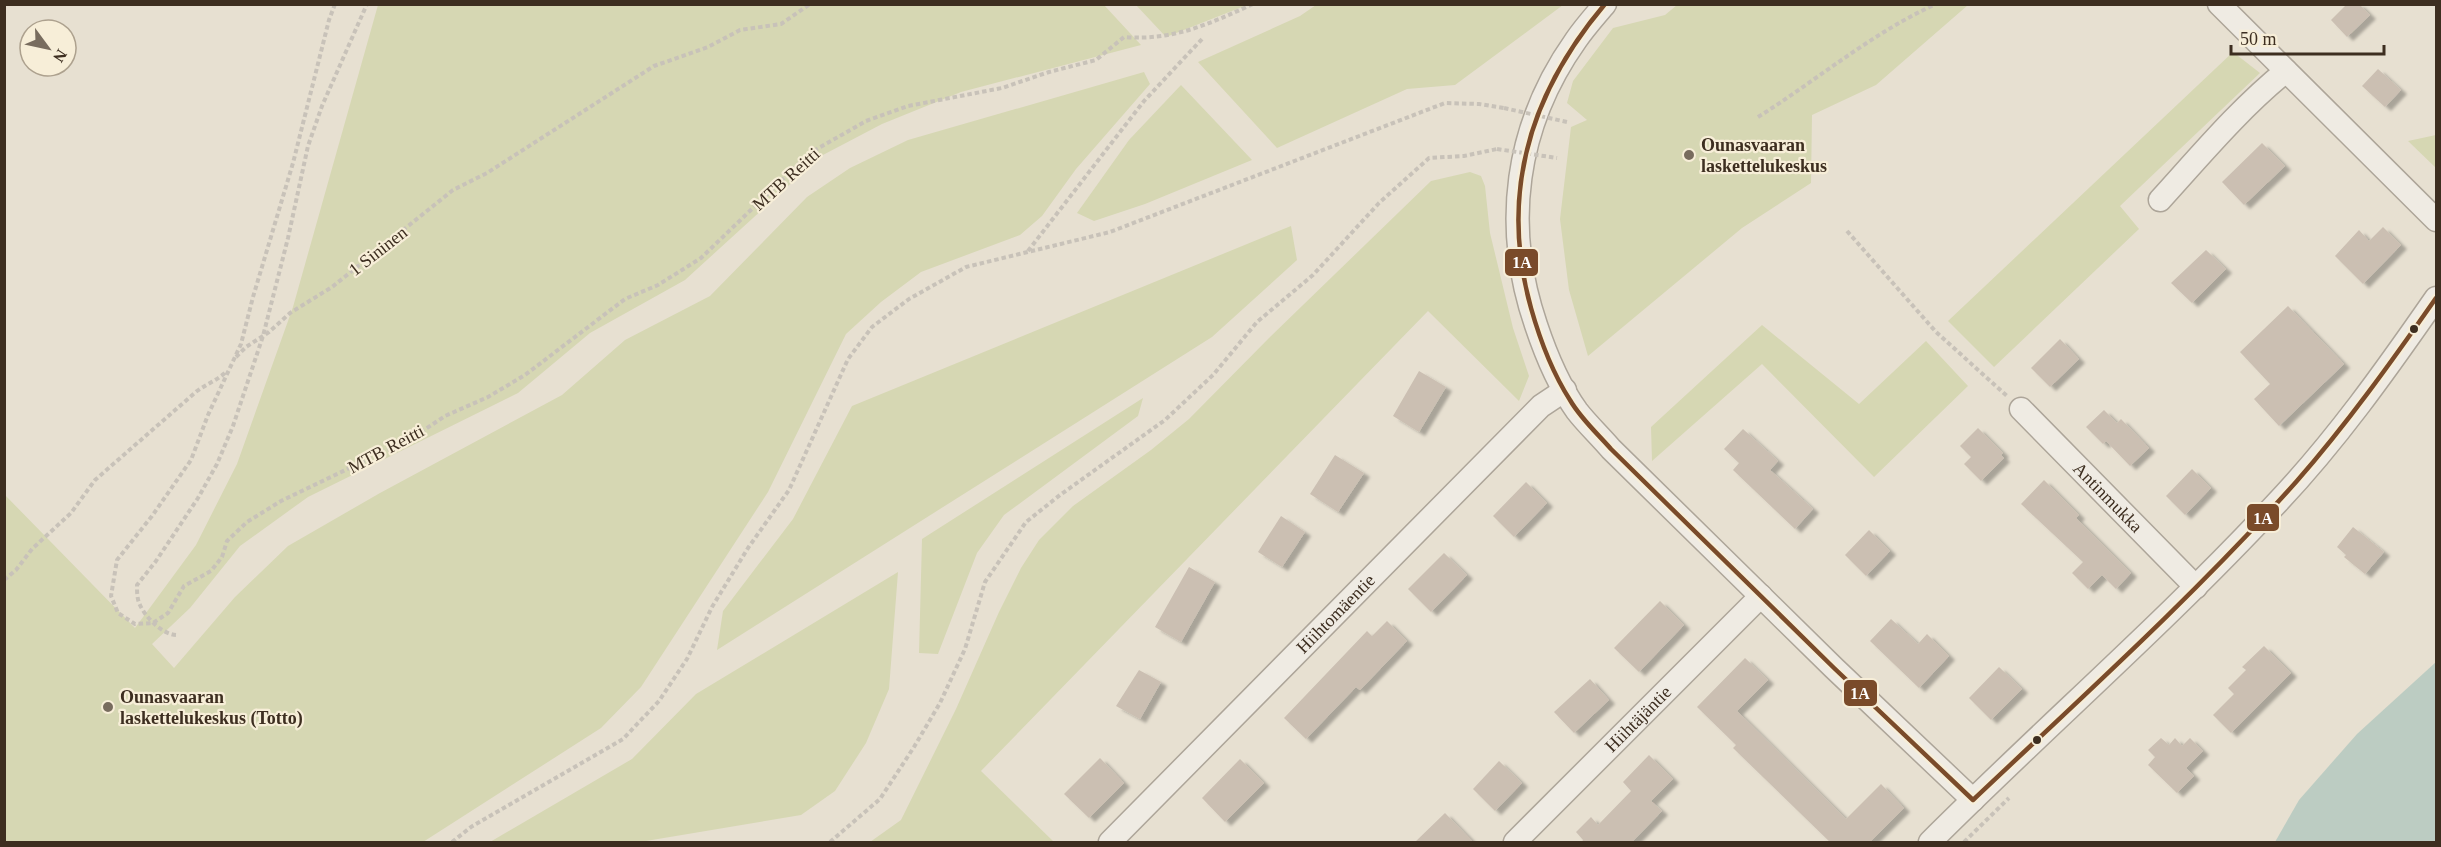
<svg xmlns="http://www.w3.org/2000/svg" width="2441" height="847" font-family="'Times New Roman',serif">
  <style>
    .green { fill: #d6d7b3 }
    .water { fill: #bcccc2 }
    .building { fill: #cbbfb2; filter: url(#shadow) }
    .lines { fill: none; stroke-linecap: round; stroke-linejoin: round }
    .minor-casing { stroke: #ada599; stroke-width: 25 }
    .path { stroke: #c8c2b9; stroke-width: 4; stroke-dasharray: 4.5 3; stroke-linecap: butt }
    .minor { stroke: #efebe3; stroke-width: 22 }
    .path-bridge { stroke: #c8c2b9; stroke-width: 4; stroke-dasharray: 4.5 3; stroke-linecap: butt }
    .bus-1-casing { stroke: #f7eed8; stroke-width: 9 }
    .bus-1 { stroke: #7a4b2a; stroke-width: 4.5 }
    .poi-dot { fill: #786c5e; stroke: #f7eed8; stroke-width: 2 }
    .bus-dot { fill: #3d2e20; stroke: #f7eed8; stroke-width: 2 }
    .labels { text-anchor: middle; stroke-width: 4.5; stroke-linejoin: round; paint-order: stroke }
    .poi-label { font-size: 18px; font-weight: bold; fill: #3d2e20; stroke: #f7eed8; text-anchor: start }
    .street-label { font-size: 18px; fill: #3d2e20; stroke: #f7eed8 }
    .line-badge { stroke: #f7eed8; stroke-width: 2 }
    .badge-label { font-size: 16px; text-anchor: middle; font-weight: bold; fill: #fff }
  </style>
  <defs>
    <filter id="shadow"><feDropShadow dx="6" dy="4" stdDeviation="1.5" flood-color="#0004"/></filter>
  </defs>
  <rect width="100%" height="100%" fill="#e7e0d1"/>
  <g class="green">
    <path d="M378 5H1104L1141 45 961 92 882 124 821 156 685 280 590 333 518 393 308 497 240 546 190 608 152 644 174 668 235 597 288 546 380 493 562 395 625 340 710 296 807 197 850 168 908 140 1144 72 1150 84 1076 169 1042 216 1020 235 921 272 881 302 846 334 768 492 641 687 601 728 423 842H5V495L135 628 196 545 237 464 293 307Z"/>
    <path d="M1136 5H1247L1166 37Z"/>
    <path d="M1316 5V4L1563 5 1455 85 1407 89 1277 148 1198 62 1300 16Z"/>
    <path d="M1677 5H1968L1876 85 1812 115 1811 183 1742 228 1588 356 1569 290 1560 219 1571 127 1587 120 1567 103 1573 81 1613 28 1665 15Z"/>
    <path d="M2233 52 2260 73 2120 206 2139 229 1994 367 1948 321Z"/>
    <path d="M1181 85 1252 160 1145 204 1094 221 1077 213 1129 140Z"/>
    <path d="M2436 135V168L2408 141Z"/>
    <path d="M1470 172 1481 176 1485 186 1490 233 1513 328 1529 376 1519 401 1428 311 981 771 1054 842H870L901 820 956 709 999 612 1021 568 1039 540 1073 506 1151 450 1189 419 1269 338 1431 181Z"/>
    <path d="M1291 226 1297 260 1212 337 717 650 723 611 793 519 852 406Z"/>
    <path d="M1762 325 1859 404 1926 341 1968 386 1874 477 1762 364 1652 461 1651 427Z"/>
    <path d="M1143 398 1138 416 1004 515 977 553 938 654 919 653 922 539Z"/>
    <path d="M898 572 889 689 866 743 835 791 801 815 640 842H490L632 759 696 694Z"/>
  </g>
  <path class="water" d="M2436 662V842H2275L2299 800 2357 734Z"/>
  <g class="building">
    <path d="M2347 4H2359L2370 15 2347 37 2331 20Z"/>
    <path d="M2378 69 2401 90 2385 107 2362 86Z"/>
    <path d="M2262 143 2285 166 2244 205 2222 182Z"/>
    <path d="M2383 227 2401 245 2363 284 2335 256 2359 230 2369 241Z"/>
    <path d="M2206 250 2226 269 2192 303 2171 283Z"/>
    <path d="M2288 306 2344 364 2279 426 2254 399 2270 384 2240 352Z"/>
    <path d="M2060 339 2079 359 2050 387 2031 368Z"/>
    <path d="M1419 371 1446 387 1419 432 1393 416Z"/>
    <path d="M2104 410 2117 423 2121 419 2149 448 2130 466 2106 441 2103 444 2086 427Z"/>
    <path d="M1978 428 2003 453 2001 455 2004 458 1981 481 1964 464 1971 457 1960 446Z"/>
    <path d="M1743 429 1778 461 1770 470 1813 509 1795 529 1733 470 1739 463 1724 449Z"/>
    <path d="M1335 455 1364 473 1338 512 1310 494Z"/>
    <path d="M2192 469 2211 488 2185 515 2166 496Z"/>
    <path d="M2044 480 2079 515 2076 518 2131 573 2116 589 2102 575 2088 589 2072 573 2083 562 2021 504Z"/>
    <path d="M1526 482 1547 503 1514 537 1493 516Z"/>
    <path d="M1281 516 1305 532 1282 567 1258 552Z"/>
    <path d="M2353 527 2384 552 2365 574 2344 557 2346 555 2337 547Z"/>
    <path d="M1869 530 1890 551 1866 576 1845 555Z"/>
    <path d="M1444 553 1467 575 1431 612 1408 589Z"/>
    <path d="M1189 567 1215 582 1181 642 1155 627Z"/>
    <path d="M1660 601 1684 625 1639 672 1614 648Z"/>
    <path d="M1891 619 1918 644 1927 634 1949 656 1919 688 1870 641Z"/>
    <path d="M1387 621 1407 641 1360 690 1356 687 1306 739 1284 718 1367 631 1372 636Z"/>
    <path d="M2264 646 2291 673 2231 733 2213 715 2234 694 2228 688 2246 670 2242 667Z"/>
    <path d="M1745 658 1768 680 1737 711 1846 819 1881 784 1904 808 1869 843H1831L1733 748 1736 745 1697 707Z"/>
    <path d="M1999 667 2022 689 1991 720 1969 698Z"/>
    <path d="M1139 670 1161 682 1140 719 1116 706Z"/>
    <path d="M1590 679 1609 700 1574 733 1554 712Z"/>
    <path d="M2161 738 2169 745 2175 738 2182 746 2190 738 2203 751 2186 768 2194 776 2177 793 2148 765 2155 757 2148 750Z"/>
    <path d="M1649 755 1673 779 1651 801 1662 811 1631 843H1581L1583 840 1576 832 1591 817 1598 825 1631 791 1623 782Z"/>
    <path d="M1100 758 1124 783 1089 818 1064 794Z"/>
    <path d="M1240 759 1264 783 1225 822 1202 798Z"/>
    <path d="M1499 761 1522 783 1495 811 1473 789Z"/>
    <path d="M1445 813 1474 843H1414Z"/>
  </g>
  <g class="lines">
    <defs>
      <g id="minor">
        <path d="M1605 4C1595 16 1585 27 1576 40 1515 126 1502 226 1536 325 1546 355 1559 386 1577 411 1587 424 1600 436 1611 449L1834 668 1973 800"/>
        <path d="M2219 4 2436 220"/>
        <path d="M2160 200C2200 156 2240 108 2286 71"/>
        <path id="s1" d="M2021 409 2196 587"/>
        <path id="s2" d="M1110 842 1541 406 1565 390"/>
        <path id="s3" d="M1515 842 1761 596"/>
        <path d="M1930 842C2043 729 2165 623 2274 506 2335 442 2386 370 2436 298"/>
      </g>
    </defs>
    <use href="#minor" class="minor-casing"/>
    <g class="path">
      <path d="M335 4 329 20 293 163 253 297 241 344 208 415 191 460 152 516 117 560 111 596 118 613 135 624 153 623 168 613 184 586 211 571 222 557 227 541 247 522 281 501 412 438 445 416 488 397 525 375 625 299 658 285 701 258 810 153 866 121 908 106 1002 88 1049 72 1096 60 1124 37C1173 41 1209 24 1253 4"/>
      <path d="M1758 117C1817 80 1872 33 1936 4"/>
      <path d="M1847 231 1936 332 2007 396"/>
      <path d="M1028 251 1144 101 1202 39"/>
      <path d="M236 357 246 347 269 332 290 313 332 287 453 190 487 173 654 66 708 47 740 30 781 24 810 4"/>
      <path d="M4 580 16 570 32 549 71 513 95 480 197 391C208 383 218 380 227 371"/>
      <path d="M176 635C162 634 146 618 140 605 137 599 137 592 137 585L156 561 198 498 217 464 233 426 263 336 288 238 308 146 322 106 367 4"/>
      <path d="M452 842 471 827 623 739 659 701 687 659 712 607 748 548 789 490 848 359 872 327 909 299 966 267 1110 232 1445 103 1479 104 1504 108"/>
      <path d="M830 842 880 799 914 747 940 703 965 649 985 582 1026 522 1060 495 1165 420 1213 375 1257 322 1313 275 1379 203 1429 158 1464 156 1497 149"/>
      <path d="M1964 842 2009 798"/>
    </g>
    <use href="#minor" class="minor"/>
    <g class="path-bridge">
      <path d="M1504 108 1567 122"/>
      <path d="M1497 149 1557 158"/>
    </g>
    <defs>
      <path id="bus-1" d="M1605 4C1529 94 1499 194 1531 308 1540 340 1552 372 1570 400 1581 419 1597 433 1611 449L1834 668 1973 800C2083 696 2195 595 2296 482 2347 424 2392 361 2436 298"/>
    </defs>
    <use href="#bus-1" class="bus-1-casing"/>
    <use href="#bus-1" class="bus-1"/>
  </g>
  <g class="poi-dot">
    <circle cx="1689" cy="155" r="6"/>
    <circle cx="108" cy="707" r="6"/>
  </g>
  <g class="bus-dot">
    <circle cx="2414" cy="329" r="5"/>
    <circle cx="2037" cy="740" r="5"/>
  </g>
  <g class="labels">
    <g class="poi-label">
      <text x="1701" y="151">Ounasvaaran<tspan x="1701" dy="21">laskettelukeskus</tspan></text>
      <text x="120" y="703">Ounasvaaran<tspan x="120" dy="21">laskettelukeskus (Totto)</tspan></text>
    </g>
    <g class="street-label">
      <text transform="translate(786 179) rotate(-42)" y="6">MTB Reitti</text>
      <text transform="translate(378 251) rotate(-38)" y="6">1 Sininen</text>
      <text transform="translate(386 449) rotate(-28)" y="6">MTB Reitti</text>
      <text dy="6" stroke="none"><textPath href="#s1" startOffset="124">Antinmukka</textPath></text>
      <text dy="6" stroke="none"><textPath href="#s2" startOffset="321">Hiihtomäentie</textPath></text>
      <text dy="6" stroke="none"><textPath href="#s3" startOffset="174">Hiihtäjäntie</textPath></text>
    </g>
  </g>
  <g class="line-badge">
    <rect x="1504" y="248" width="35" height="29" rx="6" fill="#7a4b2a"/>
    <rect x="2246" y="503" width="34" height="29" rx="6" fill="#7a4b2a"/>
    <rect x="1843" y="679" width="35" height="28" rx="6" fill="#7a4b2a"/>
  </g>
  <g class="badge-label">
    <text x="1522" y="268">1A</text>
    <text x="2263" y="524">1A</text>
    <text x="1860" y="699">1A</text>
  </g>
  <rect width="2441" height="847" fill="none" stroke="#3d2e20" stroke-width="12"/>
  <g transform="translate(48 48) rotate(123)"><circle r="28" fill="#f7eed8" stroke="#ada18e" stroke-width="1.5"/>
  <path d="M0-4.5L10 22L0 15L-10 22Z" fill="#786c5e"/>
  <text y="-9" font-size="16" font-weight="bold" text-anchor="middle" fill="#3d2e20">N</text>
  </g>
  <path d="M2231 45v9h153v-9" fill="none" stroke="#3d2e20" stroke-width="3"/>
  <text x="2240" y="45" font-size="18" fill="#3d2e20" stroke="#f7eed8" stroke-width="4.5" paint-order="stroke">50 m</text>
</svg>
